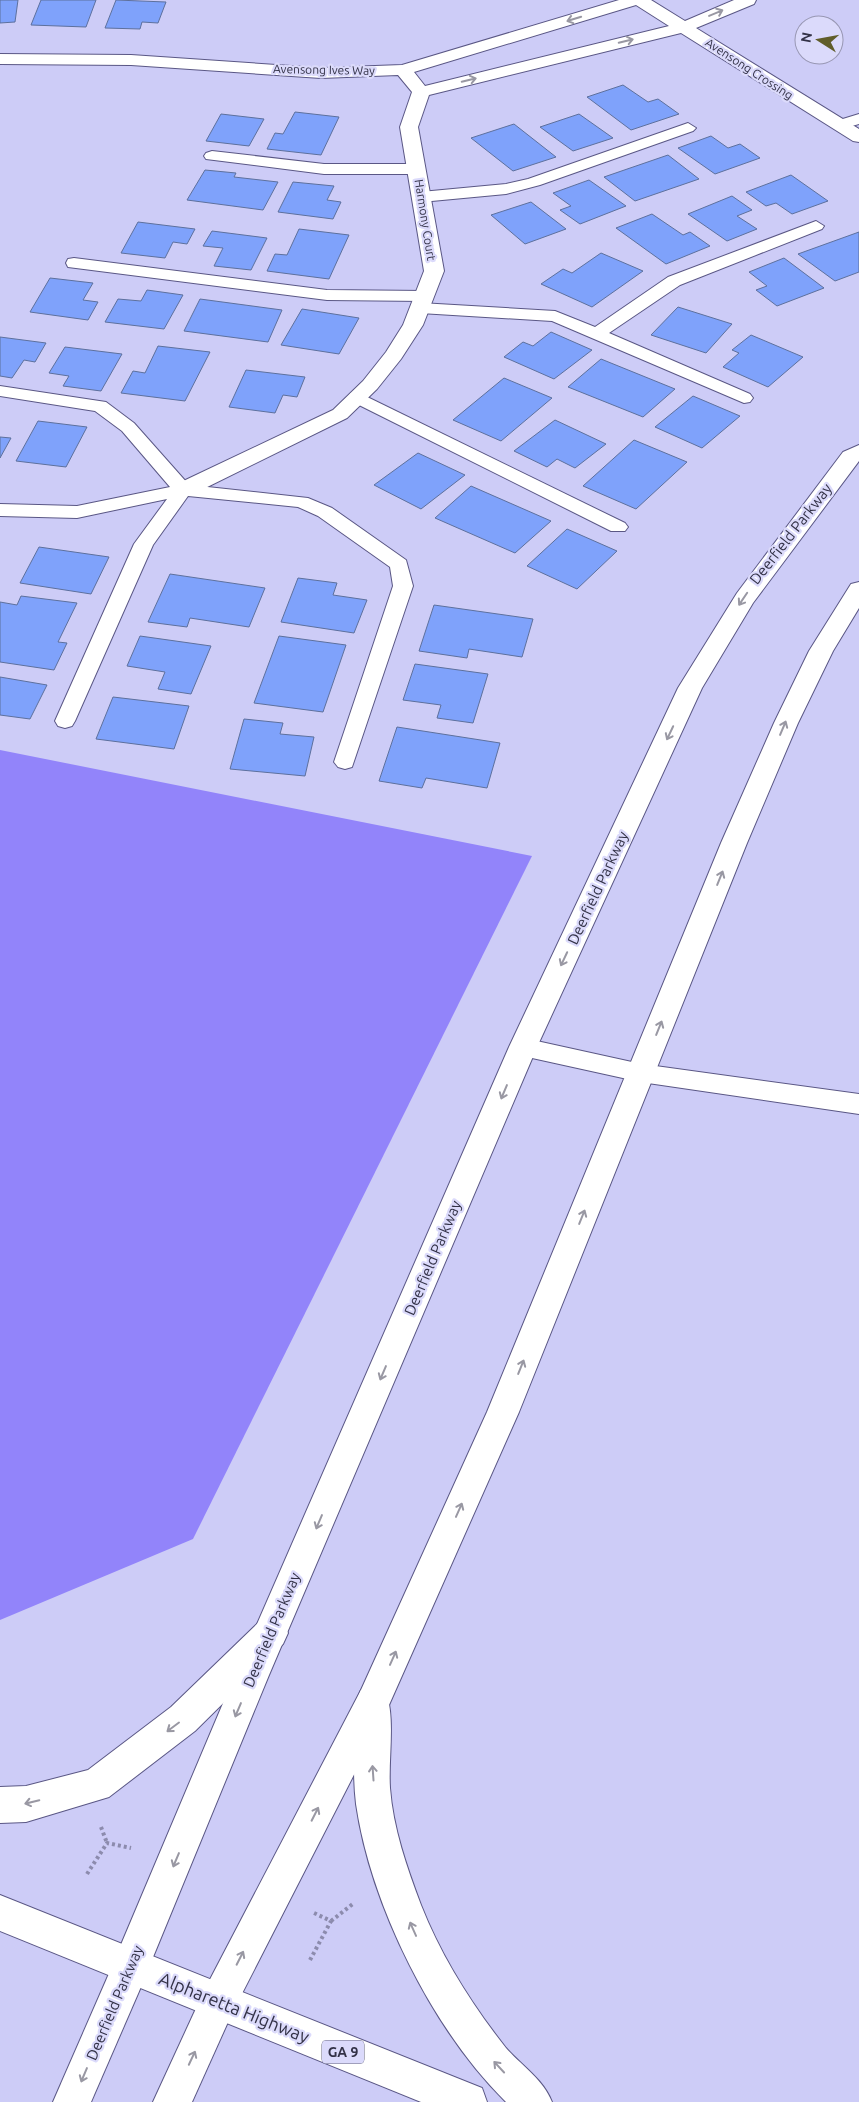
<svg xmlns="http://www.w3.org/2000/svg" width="859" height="2102" font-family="Ubuntu,sans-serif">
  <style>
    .forest { fill: #9284fa }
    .building { fill: #7fa2fb; stroke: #5d709d }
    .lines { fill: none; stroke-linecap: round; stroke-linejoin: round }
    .lane-casing { stroke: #5a5785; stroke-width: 2 }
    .street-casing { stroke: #5a5785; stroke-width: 2 }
    .secondary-casing { stroke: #5a5785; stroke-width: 2 }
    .primary-casing { stroke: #5a5785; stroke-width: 2 }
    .path { stroke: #8c8bad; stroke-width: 4; stroke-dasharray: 3 3; stroke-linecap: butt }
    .lane { fill: #fff; fill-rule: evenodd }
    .street { fill: #fff; fill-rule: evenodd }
    .secondary { fill: #fff; fill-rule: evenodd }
    .primary { fill: #fff; fill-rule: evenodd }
    .oneway { stroke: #9998a3 }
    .labels { text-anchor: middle; stroke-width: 4.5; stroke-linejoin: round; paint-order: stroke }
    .far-street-label { font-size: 12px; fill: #333247; stroke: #dbdafb }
    .shield { fill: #dbdafb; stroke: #65647d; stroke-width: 1 }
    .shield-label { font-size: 14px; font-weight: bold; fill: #333247 }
    .street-label { font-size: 15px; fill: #333247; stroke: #dbdafb }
    .near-street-label { font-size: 18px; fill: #333247; stroke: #dbdafb }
  </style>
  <rect width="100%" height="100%" fill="#cdccf7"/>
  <path class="forest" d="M0 750 532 856 193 1539 0 1620Z"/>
  <g class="building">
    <path d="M0 0H18L15 22 0 23Z"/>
    <path d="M41 0H96L86 27 31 25Z"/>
    <path d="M116 0 166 2 158 23 142 22 140 29 105 28Z"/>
    <path d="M623 85 648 102 658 99 679 114 631 130 587 97Z"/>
    <path d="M295 112 339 117 321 155 267 149 275 133 283 134Z"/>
    <path d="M221 114 264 119 249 146 206 141Z"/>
    <path d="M579 114 613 138 573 151 540 127Z"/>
    <path d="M514 124 556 157 513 171 471 138Z"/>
    <path d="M711 136 728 148 740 144 760 158 715 174 678 148Z"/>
    <path d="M668 155 699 179 635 201 604 177Z"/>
    <path d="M205 170 236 173 234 177 278 182 263 210 187 200Z"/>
    <path d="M791 175 828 201 792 214 776 203 766 206 746 192Z"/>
    <path d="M589 180 626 206 580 224 560 210 571 206 553 193Z"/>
    <path d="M293 182 334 186 327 200 341 202 333 219 278 212Z"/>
    <path d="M732 196 752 210 737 216 757 229 727 241 688 214Z"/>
    <path d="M531 202 566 229 525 244 491 215Z"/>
    <path d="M652 214 683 235 690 232 710 246 666 264 616 228Z"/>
    <path d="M138 222 195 229 187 244 173 242 165 258 121 253Z"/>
    <path d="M299 229 349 235 329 279 267 271 275 254 287 255Z"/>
    <path d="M212 231 267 238 251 270 214 266 223 248 203 246Z"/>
    <path d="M859 232V272L835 281 798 254Z"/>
    <path d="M601 253 643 271 592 307 541 284 563 269 572 273Z"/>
    <path d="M784 258 824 288 777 306 756 290 767 286 749 272Z"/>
    <path d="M50 278 93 283 83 300 98 302 88 320 30 312Z"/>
    <path d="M147 290 183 295 164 329 105 322 118 299 141 301Z"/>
    <path d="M200 299 282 310 268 342 184 331Z"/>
    <path d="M678 307 732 324 706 353 651 335Z"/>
    <path d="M302 309 359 318 339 354 281 345Z"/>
    <path d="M551 332 592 350 554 379 504 357 523 342 533 346Z"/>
    <path d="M751 335 803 357 768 387 723 367 739 353 732 350Z"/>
    <path d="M0 337 46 343 35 362 24 360 12 378 0 376Z"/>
    <path d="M158 346 210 352 185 401 121 393 133 371 145 373Z"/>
    <path d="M65 347 122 354 101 391 63 386 69 376 49 373Z"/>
    <path d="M601 359 675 389 643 417 568 387Z"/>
    <path d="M246 370 305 377 297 397 283 395 275 413 229 407Z"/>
    <path d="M504 378 552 398 501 441 453 420Z"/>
    <path d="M693 396 740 416 702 448 655 427Z"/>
    <path d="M555 420 606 444 575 468 557 459 547 467 514 451Z"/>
    <path d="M38 421 87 427 66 467 16 461Z"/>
    <path d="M0 437 11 438 0 458Z"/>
    <path d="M634 440 687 462 636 509 583 486Z"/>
    <path d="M418 453 465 475 421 509 374 485Z"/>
    <path d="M471 486 551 521 515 553 435 518Z"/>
    <path d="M567 529 617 551 577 589 527 566Z"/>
    <path d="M39 547 109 557 91 594 20 583Z"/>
    <path d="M170 574 265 588 249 627 190 618 187 627 148 622Z"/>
    <path d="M298 578 337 583 333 595 367 600 354 633 281 622Z"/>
    <path d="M21 596 77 603 58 642 67 643 54 670 0 662V602L17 605Z"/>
    <path d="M434 605 533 619 522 657 469 649 467 658 419 651Z"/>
    <path d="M140 636 211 646 191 694 158 689 165 672 127 666Z"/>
    <path d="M279 636 346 645 323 712 254 703Z"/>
    <path d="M415 664 488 674 473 723 437 718 441 705 403 700Z"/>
    <path d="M0 677 47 685 30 719 0 715Z"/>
    <path d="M113 697 189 706 174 749 96 739Z"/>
    <path d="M244 719 283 723 280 734 314 737 305 776 230 769Z"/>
    <path d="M397 727 500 743 487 788 426 778 422 788 379 781Z"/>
  </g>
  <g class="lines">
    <defs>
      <g id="lane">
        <path d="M859 114V124L838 130 830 125 833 122Z"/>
        <path d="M688 123 696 128 693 131 540 185 506 194 421 202 413 197 421 192 506 184 528 179Z"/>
        <path d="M212 151 324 164H417L425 169 417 174H324L206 159 204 156 206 153Z"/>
        <path d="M816 221 824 226 822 229 680 285 609 333 750 394 753 398 750 402 744 403 552 321 420 313 414 312 411 308 414 304 420 303 555 311 595 327 668 277Z"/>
        <path d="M74 258 327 290 424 291 430 292 432 296 430 300 424 301 327 300 68 267 66 263 68 259Z"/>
        <path d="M0 386 106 402 134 423 189 485 308 498 332 508 406 560 413 586 352 767 345 769 338 767 334 762 393 586 390 567 318 516 298 507 188 496 153 545 75 721 72 726 65 728 58 726 55 721 134 544 167 499 77 518 0 516V504L77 506 170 487 122 431 95 411 0 396Z"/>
        <path d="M357 392 625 523 628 527 625 531H611L351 401 348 397 351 393Z"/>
        <path d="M523 1038 641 1064 859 1094V1114L641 1082 523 1056 515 1054 511 1047 515 1040Z"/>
      </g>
      <g id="street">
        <path d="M619 0H651L685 21 734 0H756L754 4 696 28 859 129V142L853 141 681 33 429 95 418 127 444 271 423 325 401 359 377 389 347 418 191 495 183 497 175 495 172 490 175 485 333 410 363 381 386 352 403 325 424 271 400 127 412 92 398 75 321 78 131 65 0 64V54L131 55 321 68 402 65ZM636 5 669 26 425 86 414 72Z"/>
        <path d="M131 1947 144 1953 150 1966 91 2102H53L118 1953Z"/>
        <path d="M218 1983 231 1989 237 2002 192 2102H153L205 1989Z"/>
      </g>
      <g id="secondary">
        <path d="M859 445V461L753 603 702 688 537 1047 269 1675 144 1979 131 1985 118 1979 112 1966 240 1663 509 1047 678 688 737 593 843 452Z"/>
        <path d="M859 582V608L833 651 798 723 747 843 519 1412 385 1714 231 2015 218 2021 205 2015 199 2002 205 1989 361 1690 487 1412 721 843 774 723 809 651 851 584Z"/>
      </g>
      <g id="primary">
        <path d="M271 1617 283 1622 288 1633 283 1644 195 1731 109 1797 26 1822 0 1823V1787L26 1786 88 1770 171 1707 259 1622Z"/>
        <path d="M373 1685 385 1690C396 1716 388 1758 390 1788 393 1828 407 1868 421 1905 441 1956 472 2005 506 2048 522 2066 543 2079 552 2102H506C433 2030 371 1906 356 1804 352 1771 355 1736 356 1702L361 1690Z"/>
        <path d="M0 1895 482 2088 487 2102H421L0 1931Z"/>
      </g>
    </defs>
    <use href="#lane" class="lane-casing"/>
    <use href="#street" class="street-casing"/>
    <use href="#secondary" class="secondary-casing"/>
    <use href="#primary" class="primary-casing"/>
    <g class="path">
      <path d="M101 1827 107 1843"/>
      <path d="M87 1874 107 1843 131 1848"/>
      <path d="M331 1921 354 1903"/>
      <path d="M310 1960 331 1921 314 1913"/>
    </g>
    <use href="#lane" class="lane"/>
    <use href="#street" class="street"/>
    <use href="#secondary" class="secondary"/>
    <use href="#primary" class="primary"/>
  </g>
  <defs><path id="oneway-shaft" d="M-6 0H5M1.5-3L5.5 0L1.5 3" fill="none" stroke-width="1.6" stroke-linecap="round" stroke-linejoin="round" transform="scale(1.25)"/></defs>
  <g class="oneway">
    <use href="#oneway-shaft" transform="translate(716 13) rotate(-23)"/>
    <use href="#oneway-shaft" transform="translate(574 19) rotate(163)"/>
    <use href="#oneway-shaft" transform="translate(626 41) rotate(-14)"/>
    <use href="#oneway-shaft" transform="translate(469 80) rotate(-14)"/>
    <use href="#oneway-shaft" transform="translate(743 599) rotate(124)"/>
    <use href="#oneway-shaft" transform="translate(783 728) rotate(-67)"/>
    <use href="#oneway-shaft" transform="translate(670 733) rotate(115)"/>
    <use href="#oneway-shaft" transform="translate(720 878) rotate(-68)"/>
    <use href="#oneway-shaft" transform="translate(564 959) rotate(115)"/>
    <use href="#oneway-shaft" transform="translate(659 1028) rotate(-68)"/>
    <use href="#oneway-shaft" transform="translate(504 1092) rotate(113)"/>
    <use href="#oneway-shaft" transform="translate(582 1217) rotate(-68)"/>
    <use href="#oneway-shaft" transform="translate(521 1367) rotate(-68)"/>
    <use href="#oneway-shaft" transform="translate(383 1373) rotate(113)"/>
    <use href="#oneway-shaft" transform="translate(459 1510) rotate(-66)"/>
    <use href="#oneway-shaft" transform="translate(319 1522) rotate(113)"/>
    <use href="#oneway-shaft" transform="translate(393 1658) rotate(-66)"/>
    <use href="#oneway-shaft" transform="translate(238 1710) rotate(113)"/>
    <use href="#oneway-shaft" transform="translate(173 1727) rotate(143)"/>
    <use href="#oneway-shaft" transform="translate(373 1773) rotate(-94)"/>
    <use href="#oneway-shaft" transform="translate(32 1802) rotate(167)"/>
    <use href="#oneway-shaft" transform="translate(315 1814) rotate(-63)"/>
    <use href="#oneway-shaft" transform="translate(176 1860) rotate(113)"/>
    <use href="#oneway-shaft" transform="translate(413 1929) rotate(-114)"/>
    <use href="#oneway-shaft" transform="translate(240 1958) rotate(-63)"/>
    <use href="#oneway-shaft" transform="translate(192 2058) rotate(-65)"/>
    <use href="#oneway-shaft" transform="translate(499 2067) rotate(-133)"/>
    <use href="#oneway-shaft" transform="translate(84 2075) rotate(113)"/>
  </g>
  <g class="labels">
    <g class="far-street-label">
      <text transform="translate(749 69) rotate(33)" y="4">Avensong Crossing</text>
      <text transform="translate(324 70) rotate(1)" y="4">Avensong Ives Way</text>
      <text transform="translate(425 220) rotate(81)" y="4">Harmony Court</text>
    </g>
    <rect class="shield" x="322" y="2040.5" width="42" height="23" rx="4"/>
    <g class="shield-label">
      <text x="343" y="2057">GA 9</text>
    </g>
    <g class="street-label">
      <text transform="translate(791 534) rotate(-52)" y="5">Deerfield Parkway</text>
      <text transform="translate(598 888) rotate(-65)" y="5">Deerfield Parkway</text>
      <text transform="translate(433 1258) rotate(-67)" y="5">Deerfield Parkway</text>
      <text transform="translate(272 1630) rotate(-67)" y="5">Deerfield Parkway</text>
      <text transform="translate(115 2003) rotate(-67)" y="5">Deerfield Parkway</text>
    </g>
    <g class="near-street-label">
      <text transform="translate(234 2008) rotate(22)" y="6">Alpharetta Highway</text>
    </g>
  </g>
  <g transform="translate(819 40) rotate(281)"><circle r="24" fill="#dbdafb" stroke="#9897b3"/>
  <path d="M0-4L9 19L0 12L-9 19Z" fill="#605d2a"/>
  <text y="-8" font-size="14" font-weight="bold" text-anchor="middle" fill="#333247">N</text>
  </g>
</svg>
